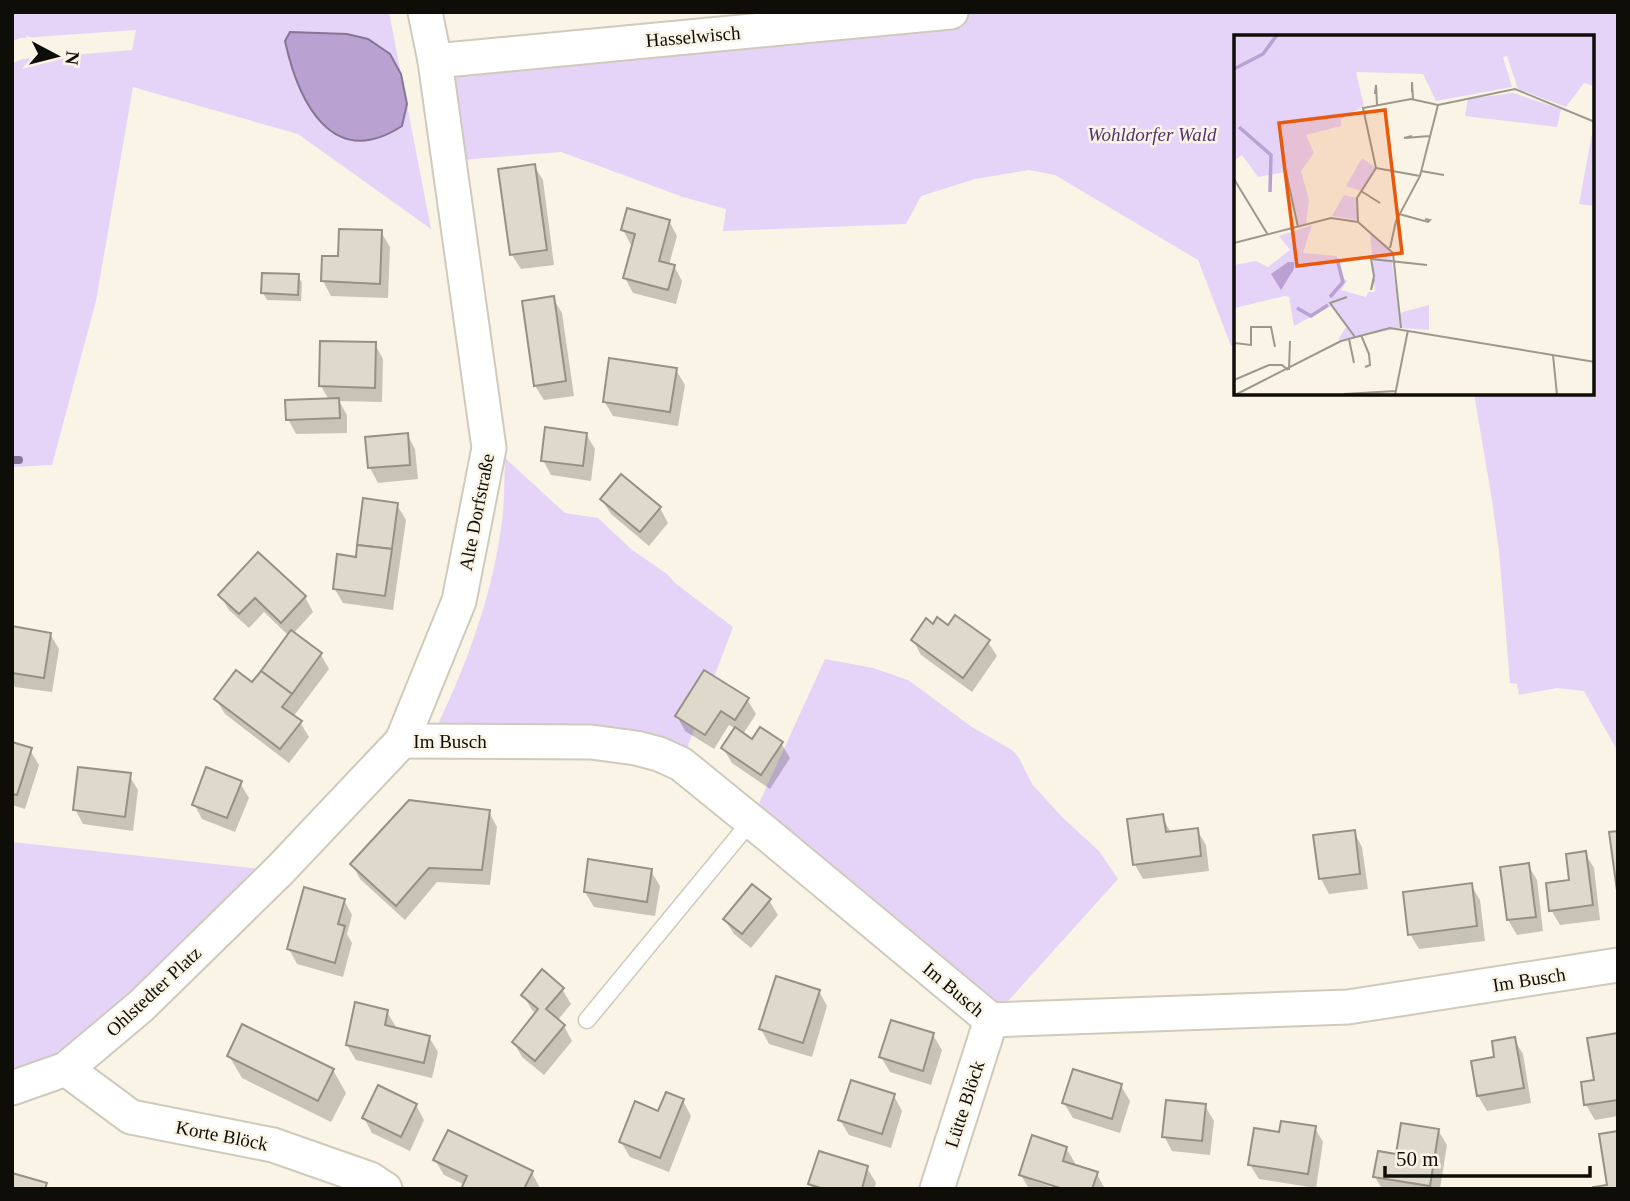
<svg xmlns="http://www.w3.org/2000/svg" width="1630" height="1201" font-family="Georgia,serif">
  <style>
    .green { fill: #e6d4f8 }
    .water { fill: #b9a1d1; stroke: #867595; stroke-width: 2 }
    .shadow { fill: #0003 }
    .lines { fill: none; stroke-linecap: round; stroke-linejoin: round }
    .stream { stroke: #867595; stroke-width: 8 }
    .building { fill: #ded9ca; stroke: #969184; stroke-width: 2 }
    .service-casing { stroke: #cfcabb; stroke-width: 19 }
    .minor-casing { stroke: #cfcabb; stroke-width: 37 }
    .service { stroke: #fff; stroke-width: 16 }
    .minor { stroke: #fff; stroke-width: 33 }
    .labels { text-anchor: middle; stroke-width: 5; stroke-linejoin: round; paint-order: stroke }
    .street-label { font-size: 19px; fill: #0f0d08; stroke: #f9f4e5 }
    .park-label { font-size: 19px; font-style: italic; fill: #53336e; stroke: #f9f4e5 }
    .inset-river { fill: none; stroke: #b9a1d1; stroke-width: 3.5 }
    .inset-road { fill: none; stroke: #9b988d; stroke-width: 2 }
    .view { fill: #e8590c; fill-opacity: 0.15; stroke: #e8590c; stroke-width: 3.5 }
    .inset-edge { fill: none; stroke: #0f0d08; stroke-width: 3.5 }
  </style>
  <rect width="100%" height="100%" fill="#f9f4e5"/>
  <g class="green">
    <path d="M12 12H389L431 229 298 134 133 87 96 301 52 465 12 467V63L23 59 132 50 136 30 21 38 12 41Z"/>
    <path d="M953 12H1618V752L1584 691 1557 688 1519 695 1517 684 1510 683 1499 550 1491 494 1474 394H1593V37H1236V350L1234 345 1231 346 1198 260 1055 175 1029 170 975 179 921 196 906 224 723 231 726 209 683 197 561 152 449 161 435 61Z"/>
    <path d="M505 458 565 513 598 518 631 549 667 574 675 583 733 627 681 764 430 741C463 674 491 602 501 528 505 505 504 481 505 458Z"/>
    <path d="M825 659 873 668 908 680 972 727 1012 750 1019 758 1032 784 1062 817 1099 851 1118 879 991 1020 751 821Z"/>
    <path d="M12 842 279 871 141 1006 12 1088Z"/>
  </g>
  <path class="water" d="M290 32 347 34 368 39 390 54 401 74 407 104 402 126C331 172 298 100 285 41Z"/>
  <g class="shadow">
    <path d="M534 166 543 180 554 265 521 269 512 255Z"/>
    <path d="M669 221 677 236 669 265 674 266 682 281 676 304 633 293 625 278 634 246 631 245 623 230Z"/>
    <path d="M381 232 390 247 388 298 331 296 323 281 339 258Z"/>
    <path d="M298 276 302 283 301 301 267 300 263 293Z"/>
    <path d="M553 298 562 313 574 396 544 400 535 386Z"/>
    <path d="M375 344 383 359 382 402 339 401 347 415V433L296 434 288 419 329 400 321 386Z"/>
    <path d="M676 370 685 385 678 426 613 416 604 401Z"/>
    <path d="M407 434 415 449 418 479 378 483 370 468Z"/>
    <path d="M586 434 595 449 591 481 551 475 543 460Z"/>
    <path d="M602 500 660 508 668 523 649 546 611 514Z"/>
    <path d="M397 505 406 520 393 610 343 603 334 588Z"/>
    <path d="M220 595 305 597 313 612 293 634 321 655 329 669 293 717 300 722 309 737 289 763 225 714 216 699 253 684 289 636 264 612 249 628 229 610Z"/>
    <path d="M933 626 949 627 988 642 997 656 972 692 921 655 913 640Z"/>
    <path d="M12 634H50L59 649 52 692 15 687 12 682Z"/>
    <path d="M747 699 756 714 743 734 753 741 781 743 790 758 770 789 732 763 723 748 736 729 729 725 714 749 685 731 677 716Z"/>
    <path d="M12 744 30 750 39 765 25 809 12 805Z"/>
    <path d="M129 775 138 790 133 831 83 824 75 809Z"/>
    <path d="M240 783 249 798 235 832 202 819 194 804Z"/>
    <path d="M489 812 497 827 490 885 437 882 405 920 360 879 352 864Z"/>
    <path d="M1162 816 1171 833 1197 830 1206 845 1209 871 1143 879 1135 865Z"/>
    <path d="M1354 832 1362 847 1368 889 1329 894 1321 879 1315 837Z"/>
    <path d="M1585 853 1594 868 1600 920 1560 925 1551 910 1571 882Z"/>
    <path d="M1528 865 1537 880 1543 931 1517 935 1508 920 1502 868Z"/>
    <path d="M651 871 660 886 655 916 594 907 585 892Z"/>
    <path d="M1471 885 1480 900 1485 941 1419 949 1410 934Z"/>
    <path d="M344 900 352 915 347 934 352 943 343 977 297 964 289 949Z"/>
    <path d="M769 900 778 915 751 948 734 934 725 920Z"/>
    <path d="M562 989 571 1004 557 1021 564 1026 572 1041 544 1075 522 1057 514 1043 537 1014 532 1010 523 995Z"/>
    <path d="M819 991 827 1006 812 1057 769 1044 761 1029Z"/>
    <path d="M387 1012 396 1027 395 1029 429 1037 438 1052 432 1078 356 1060 347 1045Z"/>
    <path d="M933 1035 942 1050 931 1085 890 1072 881 1057Z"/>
    <path d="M1618 1035V1116L1595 1120 1586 1105 1583 1083 1596 1081Z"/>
    <path d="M1514 1039 1523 1054 1531 1103 1487 1111 1478 1096Z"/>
    <path d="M229 1056 333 1070 346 1093 331 1122 242 1078Z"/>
    <path d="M1121 1086 1130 1101 1120 1133 1073 1118 1064 1103Z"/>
    <path d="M894 1096 902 1111 891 1148 849 1135 840 1120Z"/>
    <path d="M683 1101 691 1116 669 1172 630 1157 621 1142 659 1113Z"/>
    <path d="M416 1105 424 1120 410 1151 372 1133 364 1118Z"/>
    <path d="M1205 1106 1214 1121 1210 1155 1172 1151 1164 1136Z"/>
    <path d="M1315 1128 1323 1142 1316 1188 1259 1179 1250 1165 1280 1134Z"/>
    <path d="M1438 1130 1447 1145 1440 1189H1382L1375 1177 1397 1156Z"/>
    <path d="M1066 1148 1075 1163 1074 1166 1097 1174 1105 1189H1068L1031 1177V1180L1057 1189H1029L1021 1175Z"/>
    <path d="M435 1160 532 1173 540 1188 463 1189 465 1185 444 1175Z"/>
    <path d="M867 1168 876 1183 874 1189H813L810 1184Z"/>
  </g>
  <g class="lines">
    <path class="stream" d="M12 460H19"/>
  </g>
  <g class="building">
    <path d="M535 164 547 250 510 255 498 169Z"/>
    <path d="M627 208 670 220 659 261 675 265 668 290 623 278 635 234 621 230Z"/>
    <path d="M339 229 382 230 380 284 321 281 322 256H338Z"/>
    <path d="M262 273 299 274 298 295 261 293Z"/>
    <path d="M554 296 566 381 534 386 522 301Z"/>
    <path d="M320 341 376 342 375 388 319 386Z"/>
    <path d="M609 358 677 368 670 412 603 402Z"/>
    <path d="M339 398 340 418 286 420 285 400Z"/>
    <path d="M545 427 587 433 583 466 541 461Z"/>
    <path d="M408 433 410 465 368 468 365 437Z"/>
    <path d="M621 474 661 507 640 532 600 499Z"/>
    <path d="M363 498 398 503 392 549 357 545Z"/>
    <path d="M357 545 392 549 385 596 333 589 337 554 356 557Z"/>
    <path d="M258 552 306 596 281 623 255 598 239 614 218 595Z"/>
    <path d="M955 615 990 640 963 678 911 640 926 618 933 624 937 617 948 625Z"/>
    <path d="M12 626 51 633 44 678 12 673Z"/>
    <path d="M291 630 322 653 292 694 261 671Z"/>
    <path d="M236 670 252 682 261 671 292 694 282 707 302 721 280 749 214 699Z"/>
    <path d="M704 670 749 698 735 720 721 711 705 735 675 716Z"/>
    <path d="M735 727 752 739 760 727 783 742 761 775 721 748Z"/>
    <path d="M12 742 32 748 17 795 12 794Z"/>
    <path d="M78 767 131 773 125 817 73 810Z"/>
    <path d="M206 767 242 781 227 818 192 805Z"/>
    <path d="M409 800 490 810 482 870 429 868 396 906 350 864Z"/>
    <path d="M1163 814 1166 832 1198 828 1201 856 1133 865 1127 819Z"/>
    <path d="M1355 830 1360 874 1319 879 1313 835Z"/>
    <path d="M1618 831V898L1609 832Z"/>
    <path d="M1586 851 1593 905 1549 911 1546 883 1569 880 1566 854Z"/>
    <path d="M588 859 652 869 647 902 584 892Z"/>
    <path d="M1529 863 1536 917 1507 920 1500 867Z"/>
    <path d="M1472 883 1477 926 1408 935 1403 892Z"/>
    <path d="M752 884 771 899 742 934 723 919Z"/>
    <path d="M304 887 345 899 338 924 345 926 335 963 287 949Z"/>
    <path d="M542 969 564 988 546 1009 565 1025 535 1061 512 1042 538 1009 521 995Z"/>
    <path d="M776 976 820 990 803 1043 759 1029Z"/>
    <path d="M355 1002 388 1010 385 1025 430 1036 424 1063 346 1045Z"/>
    <path d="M891 1020 934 1033 923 1071 879 1057Z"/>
    <path d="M242 1024 334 1069 318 1101 227 1056Z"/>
    <path d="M1618 1033V1100L1584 1105 1581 1082 1594 1080 1587 1038Z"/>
    <path d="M1515 1037 1524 1088 1477 1096 1471 1061 1494 1057 1492 1041Z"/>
    <path d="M1073 1069 1122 1084 1112 1119 1062 1103Z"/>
    <path d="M851 1080 895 1094 882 1134 838 1120Z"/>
    <path d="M378 1085 417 1104 401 1137 362 1118Z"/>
    <path d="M666 1092 684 1099 660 1158 619 1142 635 1101 658 1111Z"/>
    <path d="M1166 1100 1206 1104 1202 1141 1162 1137Z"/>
    <path d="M1281 1121 1316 1126 1308 1174 1248 1165 1254 1128 1279 1132Z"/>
    <path d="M1401 1123 1439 1129 1430 1186 1373 1177 1378 1151 1396 1154Z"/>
    <path d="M448 1130 533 1171 524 1189H461L467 1176 433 1160Z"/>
    <path d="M1618 1131V1189H1593V1187L1607 1185 1599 1134Z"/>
    <path d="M1032 1135 1067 1147 1063 1161 1098 1172 1092 1189H1063L1019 1175Z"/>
    <path d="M819 1151 868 1166 862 1189H824L808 1184Z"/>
    <path d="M12 1173 47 1183 45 1189H12Z"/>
  </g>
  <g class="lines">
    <defs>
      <path id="service" d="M587 1020 751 821"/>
      <g id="minor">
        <path d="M435 61 951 12"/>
        <path d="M402 741 591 742 636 748 659 754 681 764 772 838 991 1020 1348 1007 1618 965"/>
        <path d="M66 1069 131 1117 273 1145 370 1179 385 1189"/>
        <path d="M12 1088 66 1069 141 1006 279 871 402 741 459 601 489 448 435 61 425 12"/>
        <path d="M937 1189 991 1020"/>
      </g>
    </defs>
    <use href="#service" class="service-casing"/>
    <use href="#minor" class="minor-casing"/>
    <use href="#service" class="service"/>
    <use href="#minor" class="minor"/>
  </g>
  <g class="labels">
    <g class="street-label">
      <text transform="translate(693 36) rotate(-5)" y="7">Hasselwisch</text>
      <text transform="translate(476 512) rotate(-79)" y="7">Alte Dorfstraße</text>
      <text x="450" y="748">Im Busch</text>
      <text transform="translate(1529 979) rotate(-9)" y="7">Im Busch</text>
      <text transform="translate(954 989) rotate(40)" y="7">Im Busch</text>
      <text transform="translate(153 991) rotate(-43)" y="7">Ohlstedter Platz</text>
      <text transform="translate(964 1104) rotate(-72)" y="7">Lütte Blöck</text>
      <text transform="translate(222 1135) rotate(11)" y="7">Korte Blöck</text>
    </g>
    <g class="park-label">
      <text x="1152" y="141">Wohldorfer Wald</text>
    </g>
  </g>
  <g transform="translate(1234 35)">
    <rect width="360" height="360" fill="#f9f4e5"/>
    <path d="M0 0H360V51L350 48 332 72 284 54 273 21 269 22 278 52 202 66 189 39 122 37 130 71 107 84V91L72 100 80 118 67 136 75 165 72 190 64 192 52 137 24 142 8 120 0 126ZM279 58 327 74 323 92 231 81 234 64ZM360 88V171L345 169ZM128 123 142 133 127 156 112 151ZM110 160 123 163V185L98 181ZM78 190 69 218 103 221 106 239 113 246 107 255 132 262 134 257H141L136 197 156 213 165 278 195 270V295L167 293 104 305 112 292 97 271 60 291 55 262 51 261 1 273 0 283V230L22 226 34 232 56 215 45 201Z" fill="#e6d4f8"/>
    <path d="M54 227H60V234L47 255 37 239Z" fill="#b9a1d1"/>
    <path class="inset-river" d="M0 34 29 19 43 0M5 92 37 120 36 157M96 262 109 247 103 224M63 273 77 281 94 270"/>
    <path class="inset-road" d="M178 57V47L179 64M141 59 142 50 143 70M178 101 170 103 196 101M142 133 186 141M187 136 210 140M52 137 64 192M0 144 34 200M127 156 146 168M165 179 194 187 196 185 191 184M124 187 123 163 142 133 129 73 177 64 204 70 281 54 361 87M0 208 97 183 124 187 159 218 167 293M156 213 162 186 186 141 204 70M140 244 137 255 140 241 137 224 193 230M113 262 96 268 121 302M127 300 135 319 136 330 131 332M115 304 120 328M0 308 17 310V292H37L41 312M319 320 323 360M55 335 56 306M0 345 35 330H48L54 335M110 359 162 356M1 360 107 306 156 293 361 327M161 360 174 295"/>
    <path class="view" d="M151 75 168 218 63 231 45 88Z"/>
    <rect width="360" height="360" class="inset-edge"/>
  </g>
  <rect width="1630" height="1201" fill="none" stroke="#0f0d08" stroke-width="28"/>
  <g transform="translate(56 56) rotate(97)" stroke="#f9f4e5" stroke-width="5" paint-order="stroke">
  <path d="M0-5L12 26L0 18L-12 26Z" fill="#0f0d08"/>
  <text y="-10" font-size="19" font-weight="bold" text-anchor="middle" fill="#0f0d08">N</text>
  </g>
  <path d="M1385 1166v10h205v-10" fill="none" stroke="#0f0d08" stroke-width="3.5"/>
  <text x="1396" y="1166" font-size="21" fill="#0f0d08" stroke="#f9f4e5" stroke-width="5" paint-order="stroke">50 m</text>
</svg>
